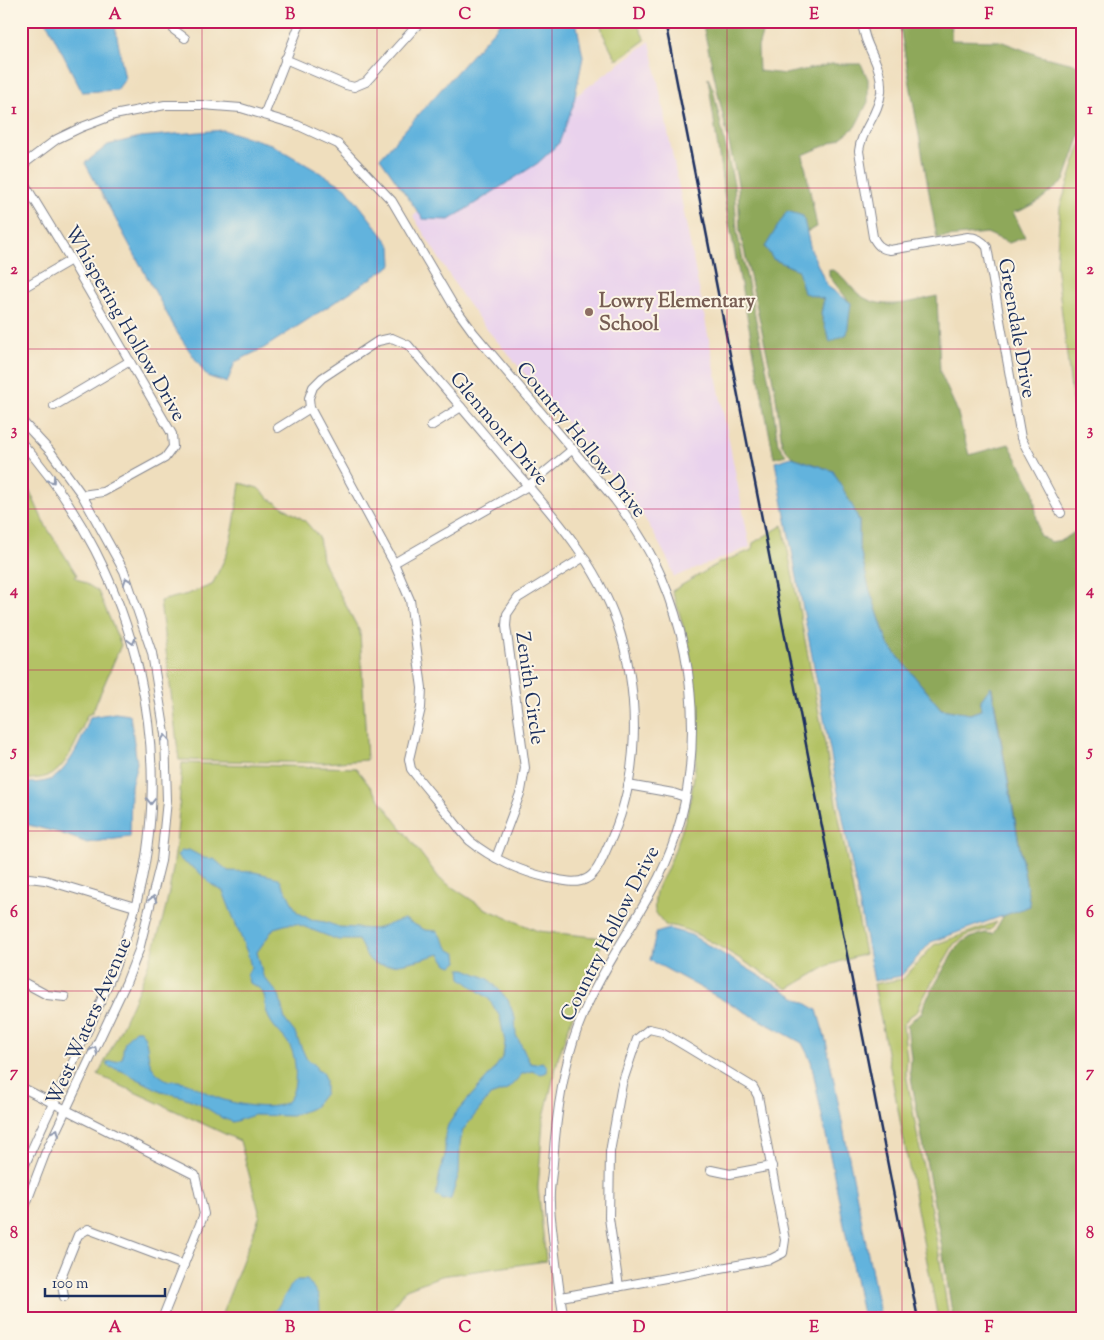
<svg xmlns="http://www.w3.org/2000/svg" width="1104" height="1340" font-family="'Sorts Mill Goudy',serif">
  <style>
    .built { fill: #e9d2ed }
    .green { fill: #b3c265; stroke: #677862 }
    .forest { fill: #8ea85a; stroke: #546c5c }
    .water { fill: #62b3dd; stroke: #3e719e }
    .lines { fill: none; stroke-linecap: round; stroke-linejoin: round }
    .minor-casing { stroke: #85868e; stroke-width: 10 }
    .minor { stroke: #fff; stroke-width: 8 }
    .rail { stroke: #1b2f5e; stroke-width: 2.5 }
    .oneway { stroke: #8d97ae }
    .grid { fill: none; stroke: #c2185b; stroke-width: 1; stroke-opacity: 0.55 }
    .education-dot { fill: #8d6e63; stroke: #fcf5e5; stroke-width: 2 }
    .labels { text-anchor: middle; stroke-width: 4; stroke-linejoin: round; paint-order: stroke }
    .education-label { font-size: 20px; font-weight: bold; fill: #785e54; stroke: #fcf5e5; text-anchor: start }
    .street-label { font-size: 20px; fill: #1b2f5e; stroke: #fcf5e5 }
    .neatline { fill: none; stroke: #c2185b; stroke-width: 2 }
    .grid-label { font-size: 16px; text-anchor: middle; font-weight: bold; fill: #c2185b }
  </style>
  <rect width="100%" height="100%" fill="#fcf5e5"/>
  <filter id="ink" filterUnits="userSpaceOnUse"><feTurbulence type="fractalNoise" baseFrequency=".02" numOctaves="2"/><feDisplacementMap in="SourceGraphic" scale="10" xChannelSelector="R" yChannelSelector="G"/><feConvolveMatrix kernelMatrix="1 2 1 2 8 2 1 2 1" color-interpolation-filters="sRGB"/></filter>
  <filter id="wash" filterUnits="userSpaceOnUse"><feTurbulence type="fractalNoise" baseFrequency=".0096" numOctaves="4" result="noise"/><feDisplacementMap in="SourceGraphic" scale="20" xChannelSelector="R" yChannelSelector="G"/><feGaussianBlur stdDeviation="1.12" result="paint"/><feColorMatrix in="noise" values="0 0 0 0 0 0 0 0 0 0 0 0 0 0 0 0 0 1.4 0 .05"/><feComposite in="paint" operator="in"/></filter>
  <g filter="url(#wash)">
    <rect width="100%" height="100%" fill="#efdebd"/>
    <path class="built" d="M650 41 750 547 674 577 669 562 649 525 633 501 485 327 463 297 413 216Z"/>
    <g class="green">
      <path d="M600 21H636L645 40 619 59H616L603 34Z"/>
      <path d="M1083 138V422L1073 406 1056 264 1060 207Z"/>
      <path d="M21 478 29 489 44 523 77 575 75 577 98 591 121 645 92 713 87 715C81 732 67 770 48 776 40 779 30 779 21 780Z"/>
      <path d="M240 483 258 488 270 499 304 520 319 537 322 560 360 632 367 760 324 763 179 760 160 601 188 594 212 585 227 554 234 525Z"/>
      <path d="M783 525 865 954 829 965 788 989C766 976 687 921 666 926 663 922 657 915 655 911 654 907 655 896 656 892 657 885 663 878 666 872 676 847 686 822 691 796 703 728 696 657 672 591L719 563 752 550 753 543Z"/>
      <path d="M182 763 356 768 440 879 484 908 538 931 604 938 580 995 559 1055 543 1121 538 1188 546 1261 441 1276 406 1289 384 1319H220L260 1215 240 1141 98 1075C129 1014 160 949 171 880 178 842 179 802 182 763Z"/>
      <path d="M997 922 991 930H984L968 935 954 944 921 1002 918 1011 909 1017 903 1025 907 1058 906 1073 938 1248 949 1319H938L874 984 903 979 934 945Z"/>
    </g>
    <g class="forest">
      <path d="M702 21H794L781 31 764 27 758 47 759 71 785 74 832 64H861L868 79V102L855 127 838 140 803 155 817 227 806 232 803 216 773 259 798 270 824 299 821 314 851 304 829 276V269C841 272 846 282 855 291 878 313 911 302 937 296L940 372 957 410 969 455 1009 444 1033 489 1039 535 1050 542 1063 540 1076 531 1083 535V1319H953L942 1248 910 1072 911 1058 907 1025 913 1019 922 1013 924 1004 957 946 969 938 985 933 993 934 1004 915 1030 906 992 687 981 700V710L970 714 941 709 888 644 869 588 859 545V521L833 471 792 457 782 444 775 390 740 231 738 184Z"/>
      <path d="M899 21H952L951 40 1000 41 1040 56 1083 66V127L1064 181 1039 201 1020 211 1013 212 1025 237 1009 243 987 233 937 238Z"/>
      <path d="M708 78 713 89 734 184 737 232 771 390 778 444 786 455 774 458 726 206Z"/>
    </g>
    <g class="water">
      <path d="M46 21H114L125 79 117 90 82 92Z"/>
      <path d="M502 21H576L583 57 573 106 559 143 538 163 449 220 423 219 380 158Z"/>
      <path d="M223 130 271 144 346 188 391 246 392 265 264 348 235 362 227 383 207 376 178 334 85 163 108 145 140 137Z"/>
      <path d="M787 211 803 216 811 250 827 286 851 303 847 334 830 342 821 314 824 299 804 293 798 270 773 259 765 247Z"/>
      <path d="M792 457 833 471 854 509 859 521V545L869 588 888 644 941 709 970 714 981 710V700L991 686 1030 906 931 942 901 976 874 981 775 462Z"/>
      <path d="M115 713 130 715 137 763 131 786 130 837 87 843 60 833 21 823V783C30 783 44 783 52 779 69 770 85 734 90 717Z"/>
      <path d="M189 850 204 858 214 859 228 871 254 872 279 878 297 912 311 920 325 922 339 927 375 929 404 919 425 930 437 931 449 949 457 954 458 962 452 966 447 964 440 954C424 958 378 974 368 958 364 952 362 946 358 940H338L297 924H288L274 928 257 952 263 976 279 995 285 1020 295 1033 306 1058 315 1065 317 1070 322 1072 325 1080V1093L314 1107 292 1116 254 1115 233 1122 222 1118 199 1103 183 1097 161 1091 122 1071 107 1066V1062L117 1061 123 1057C122 1044 126 1039 135 1030H140C155 1047 138 1066 169 1081 186 1079 197 1088 211 1095 227 1103 266 1111 283 1104 299 1098 297 1061 291 1048 286 1037 275 1030 270 1020 260 1003 273 992 249 983L247 975 251 967 248 955 223 891C208 885 207 878 195 869 187 863 184 865 177 855L182 851Z"/>
      <path d="M669 929 691 935 817 1010 826 1041 881 1319H863L811 1061 802 1043 650 960 656 933Z"/>
      <path d="M460 969H465L489 979 508 1000 515 1018 516 1035 530 1063 535 1064 542 1062C547 1065 548 1067 547 1072 541 1075 538 1074 532 1071L522 1074 507 1090 490 1096 463 1130 460 1143 459 1173 451 1199 443 1200 436 1195 440 1172 445 1156V1135L448 1125 456 1113 493 1071 503 1056 505 1042 500 1017 489 999 461 978Z"/>
      <path d="M297 1280H307C323 1299 318 1297 321 1319H260L276 1310 290 1287Z"/>
    </g>
  </g>
  <g filter="url(#ink)">
    <g class="lines">
      <defs>
        <g id="minor">
          <path d="M172 21 174 30 185 38"/>
          <path d="M862 21C864 49 883 62 881 92 879 114 861 130 859 151L873 237C877 245 881 249 890 250L968 237C976 237 982 240 987 247L1021 438 1061 513"/>
          <path d="M285 59 346 85 354 87 366 82 421 21"/>
          <path d="M264 115 301 21"/>
          <path d="M21 166 57 139 82 127 114 115 165 105H202L241 108 297 125 338 144 392 201 452 303 473 332 615 500C633 524 650 550 662 578 701 670 704 787 659 877 633 928 598 974 578 1027 562 1070 556 1117 553 1163 552 1176 549 1189 550 1202 550 1214 552 1225 553 1237 556 1264 559 1292 564 1319"/>
          <path d="M21 178 71 260 172 434 173 447 165 458 103 492 82 495"/>
          <path d="M21 289 71 260"/>
          <path d="M392 338 408 345C442 385 476 424 509 464 551 512 596 562 617 623 641 694 641 780 607 848 602 859 597 874 586 879 575 885 561 880 549 878 522 872 492 859 470 841 463 834 457 825 451 818 438 802 424 786 411 769L409 759 421 708 422 688 410 600 394 563 310 408 309 398 313 387 322 378 378 341Z"/>
          <path d="M54 406 130 361"/>
          <path d="M21 420 50 451 82 495 124 571 152 653 165 734 167 800 161 861 139 950 126 983 45 1154 21 1217"/>
          <path d="M431 426 461 407"/>
          <path d="M278 428 310 408"/>
          <path d="M21 442C138 573 184 763 128 931 101 1014 55 1093 21 1174"/>
          <path d="M394 563 528 486 573 449"/>
          <path d="M628 785 673 793 685 797"/>
          <path d="M496 858 521 791 525 768 506 626 507 614 518 598 584 557"/>
          <path d="M21 877 45 880 135 907"/>
          <path d="M21 981 47 995 65 997"/>
          <path d="M21 1087 195 1175 204 1214 162 1319"/>
          <path d="M711 1170 730 1174 772 1166"/>
          <path d="M64 1297 61 1277 78 1235 88 1229 184 1265"/>
          <path d="M561 1297 771 1259 783 1253 785 1240 758 1096 753 1087 662 1032 649 1029 637 1039 622 1084 610 1152 609 1218 619 1287"/>
          <path d="M482 1319H492"/>
        </g>
      </defs>
      <use href="#minor" class="minor-casing"/>
      <use href="#minor" class="minor"/>
      <path class="rail" d="M665 21 918 1319"/>
    </g>
    <defs><path id="oneway-chevron" d="M-2-3.5L2.5 0L-2 3.5" fill="none" stroke-width="1.6" stroke-linecap="round" stroke-linejoin="round" transform="scale(1.25)"/></defs>
    <g class="oneway">
      <use href="#oneway-chevron" transform="translate(52 480) rotate(55)"/>
      <use href="#oneway-chevron" transform="translate(127 581) rotate(-109)"/>
      <use href="#oneway-chevron" transform="translate(132 641) rotate(74)"/>
      <use href="#oneway-chevron" transform="translate(165 738) rotate(-94)"/>
      <use href="#oneway-chevron" transform="translate(151 801) rotate(90)"/>
      <use href="#oneway-chevron" transform="translate(153 899) rotate(-77)"/>
      <use href="#oneway-chevron" transform="translate(94 1050) rotate(-65)"/>
      <use href="#oneway-chevron" transform="translate(56 1132) rotate(-65)"/>
    </g>
  </g>
  <path class="grid" d="M202 21V1319M377 21V1319M552 21V1319M727 21V1319M902 21V1319M21 188H1083M21 349H1083M21 509H1083M21 670H1083M21 831H1083M21 991H1083M21 1152H1083"/>
  <circle class="education-dot" cx="589" cy="312" r="5"/>
  <g class="labels">
    <g class="education-label">
      <text x="599" y="307">Lowry Elementary<tspan x="599" dy="23">School</tspan></text>
    </g>
    <g class="street-label">
      <text transform="translate(126 323) rotate(60)" y="7">Whispering Hollow Drive</text>
      <text transform="translate(1018 328) rotate(80)" y="7">Greendale Drive</text>
      <text transform="translate(500 428) rotate(50)" y="7">Glenmont Drive</text>
      <text transform="translate(582 439) rotate(51)" y="7">Country Hollow Drive</text>
      <text transform="translate(531 688) rotate(82)" y="7">Zenith Circle</text>
      <text transform="translate(609 933) rotate(-63)" y="7">Country Hollow Drive</text>
      <text transform="translate(88 1021) rotate(-66)" y="7">West Waters Avenue</text>
    </g>
  </g>
  <rect width="1104" height="1340" fill="none" stroke="#fcf5e5" stroke-width="55"/>
  <path d="M45 1288v8h120v-8" fill="none" stroke="#1b2f5e" stroke-width="2.5"/>
  <text x="52" y="1288" font-size="15" fill="#1b2f5e" stroke="#fcf5e5" stroke-width="4" paint-order="stroke">100 m</text>
  <rect x="28" y="28" width="1048" height="1284" class="neatline"/>
  <g class="grid-label">
    <text x="115" y="19">A</text>
    <text x="290" y="19">B</text>
    <text x="465" y="19">C</text>
    <text x="639" y="19">D</text>
    <text x="814" y="19">E</text>
    <text x="989" y="19">F</text>
    <text x="14" y="114">1</text>
    <text x="1090" y="114">1</text>
    <text x="14" y="274">2</text>
    <text x="1090" y="274">2</text>
    <text x="14" y="435">3</text>
    <text x="1090" y="435">3</text>
    <text x="14" y="595">4</text>
    <text x="1090" y="595">4</text>
    <text x="14" y="756">5</text>
    <text x="1090" y="756">5</text>
    <text x="14" y="917">6</text>
    <text x="1090" y="917">6</text>
    <text x="14" y="1077">7</text>
    <text x="1090" y="1077">7</text>
    <text x="14" y="1238">8</text>
    <text x="1090" y="1238">8</text>
    <text x="115" y="1332">A</text>
    <text x="290" y="1332">B</text>
    <text x="465" y="1332">C</text>
    <text x="639" y="1332">D</text>
    <text x="814" y="1332">E</text>
    <text x="989" y="1332">F</text>
  </g>
</svg>
